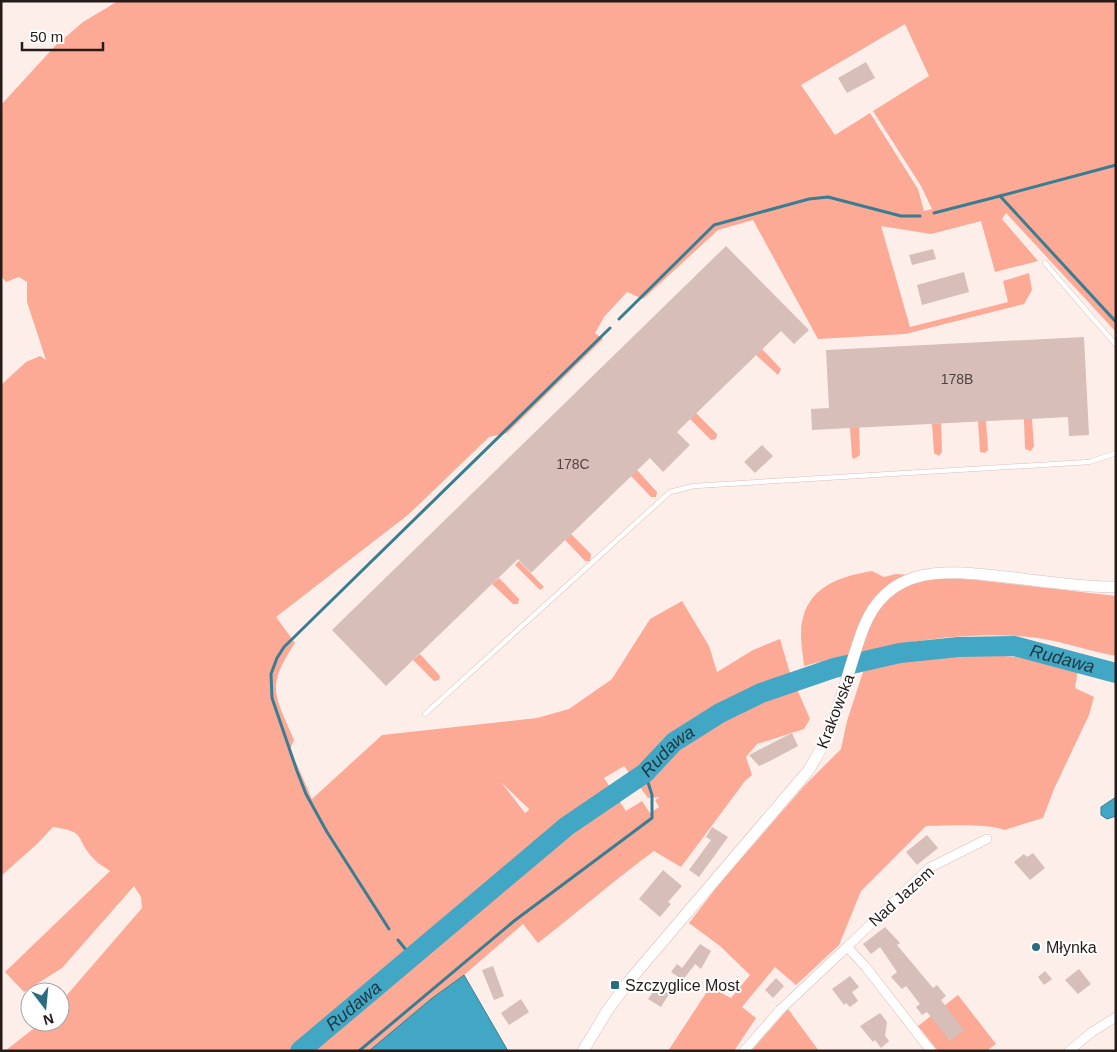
<svg xmlns="http://www.w3.org/2000/svg" width="1117" height="1052" font-family="Arial,sans-serif">
  <style>
    .green { fill: #fca996; fill-rule: evenodd }
    .water { fill: #41a7c5; stroke: #397d92 }
    .lines { fill: none; stroke-linecap: round; stroke-linejoin: round }
    .stream { stroke: #397d92; stroke-width: 3 }
    .river { stroke: #41a7c5; stroke-width: 20 }
    .building { fill: #d7beb8 }
    .service-casing { stroke: #d8bfb9; stroke-width: 5.5 }
    .minor-casing { stroke: #d8bfb9; stroke-width: 10 }
    .tertiary-casing { stroke: #d8bfb9; stroke-width: 12 }
    .service { stroke: #fff; stroke-width: 4.5 }
    .minor { stroke: #fff; stroke-width: 9 }
    .tertiary { stroke: #fff; stroke-width: 11 }
    .poi-dot { fill: #2b6c7f; stroke: #fff; stroke-width: 2 }
    .labels { text-anchor: middle; stroke-width: 4; stroke-linejoin: round; paint-order: stroke }
    .number-label { font-size: 14px; fill: #524442 }
    .street-label { font-size: 16px; fill: #251c1a; stroke: #fff }
    .poi-label { font-size: 16px; fill: #251c1a; stroke: #fff; text-anchor: start }
    .water-label { font-size: 18px; font-style: italic; fill: #213840; stroke: #fff }
  </style>
  <rect width="100%" height="100%" fill="#feeeea"/>
  <g class="green">
    <path d="M118 1H1116V332L1006 213 1002 219 1038 261 995 272 981 221 931 234 881 226 910 327 1008 302 1003 281 1029 273 1032 290 1024 304 905 334 818 339 753 220 718 230 643 299 627 292 604 317 595 333 603 339 507 433 489 437 409 514 276 617 295 643C265 688 275 694 294 740L290 749 312 799 382 735 537 718 569 709 612 679 650 619 682 601 709 646 717 672 753 650 780 639 790 673 810 719 804 729 757 744 746 757 752 775 745 781 681 867 654 851C614 880 577 913 538 943L523 924 464 975 431 999 369 1051H5L42 1022H60V1003L142 908 141 897 134 886 62 968 24 992 5 972 110 871C105 867 98 864 94 859 74 839 89 832 53 827L37 844 1 876V385L26 362 40 356 46 360 27 302V282L19 277 6 282 1 276V105L55 46 83 22ZM905 24 929 76 873 111 921 186 932 209 924 211 918 189 870 113 835 135 801 85ZM624 766 648 798 660 797 655 800 659 807 650 813 642 801 626 811 604 778ZM501 782 529 809V810L525 813Z"/>
    <path d="M762 349 781 369 778 375 756 355Z"/>
    <path d="M696 413 717 434 716 439 711 440 690 419Z"/>
    <path d="M1024 419H1032L1034 446 1031 451 1025 449Z"/>
    <path d="M978 421H986L988 450 985 453 980 452Z"/>
    <path d="M941 423 942 452 939 456 934 453 932 424Z"/>
    <path d="M859 427 860 455 854 459 852 457 850 428Z"/>
    <path d="M637 470 657 492 656 497H651L631 476Z"/>
    <path d="M571 534 591 554 590 561H585L565 540Z"/>
    <path d="M519 561 544 587 540 590 515 565Z"/>
    <path d="M872 571 884 577 896 574 976 580 1116 596V656C1090 651 1064 642 1038 638 958 628 881 646 804 666 803 656 801 645 801 635 801 590 835 577 872 571Z"/>
    <path d="M499 578 519 599 518 604H513L492 584Z"/>
    <path d="M969 653 1039 659 1078 669 1075 688 1094 697 1089 715 1054 789 1043 818 1004 830C987 823 947 826 926 826L861 891 839 945 796 985 775 967 742 1007 756 1018 734 1051H668L710 987 731 998 750 975 720 946 689 923 720 883 805 785 841 749 847 721 865 666 917 657Z"/>
    <path d="M420 654 440 676 439 680 434 681 413 660Z"/>
    <path d="M958 995 996 1044 986 1051H938L918 1026Z"/>
    <path d="M788 1009 819 1051H751Z"/>
  </g>
  <g class="water">
    <path d="M1116 797V816L1107 819 1101 815V807Z"/>
    <path d="M464 975 508 1051H369L431 999Z"/>
  </g>
  <g class="lines">
    <g class="stream">
      <path d="M1000 196 1116 165"/>
      <path d="M934 213 1000 196 1116 322"/>
      <path d="M619 319 714 225 809 199 828 197 901 216H920"/>
      <path d="M389 929 327 832 306 794 297 771 272 698 271 674 277 658 284 647 610 328"/>
      <path d="M398 940 411 956"/>
      <path d="M359 1051 514 921 652 818V795L645 773"/>
    </g>
    <path class="river" id="s1" d="M300 1051 567 826 645 773 674 742 720 713 761 693 834 668 900 653 958 647 1014 646 1116 673"/>
  </g>
  <g class="building">
    <path d="M866 62 875 78 847 93 838 78Z"/>
    <path d="M726 246 809 330 794 344 781 331 677 432 690 445 663 472 650 458 531 573 518 559 386 686 332 630Z"/>
    <path d="M933 249 936 259 912 265 909 255Z"/>
    <path d="M964 272 969 292 922 305 917 285Z"/>
    <path d="M1084 337 1089 435 1069 436 1068 417 812 430 811 409 829 408 826 350Z"/>
    <path d="M762 445 773 456 755 473 744 462Z"/>
    <path d="M792 733 798 746 770 761 759 766 749 755Z"/>
    <path d="M712 827 728 837 699 877 689 870 711 840 706 837Z"/>
    <path d="M927 835 938 848 917 865 906 852Z"/>
    <path d="M1033 853 1045 868 1030 880 1014 862 1024 854 1027 857Z"/>
    <path d="M663 870 682 886 668 902 671 904 660 917 639 899Z"/>
    <path d="M885 927 900 943 897 945 933 988 937 985 946 996 941 1000 964 1030 950 1041 927 1012 922 1015 916 1007 920 1004 906 986 902 989 891 977 897 972 880 947 871 954 863 944Z"/>
    <path d="M700 944 711 951 701 969 695 964 683 980 671 972 677 964 682 968Z"/>
    <path d="M493 966 504 996 494 1000 482 970Z"/>
    <path d="M1079 969 1091 984 1078 994 1065 980Z"/>
    <path d="M1045 971 1052 979 1044 985 1038 977Z"/>
    <path d="M850 976 859 987 852 992 858 1001 850 1007 846 1003 844 1005 832 989Z"/>
    <path d="M776 978 784 986 773 998 765 990Z"/>
    <path d="M657 986 669 994 661 1007 648 999Z"/>
    <path d="M521 999 529 1012 509 1025 501 1013Z"/>
    <path d="M880 1013 887 1022 885 1036 889 1041 881 1048 875 1040 873 1042 860 1026Z"/>
  </g>
  <g class="lines">
    <defs>
      <g id="service">
        <path d="M1045 263 1116 345"/>
        <path d="M425 714 670 492 694 486 1089 462 1116 453"/>
      </g>
      <g id="minor">
        <path d="M847 947 929 868 987 839"/>
        <path d="M744 1051 780 1010 847 947 865 966 931 1051"/>
        <path d="M1069 1051 1092 1032 1116 1017"/>
      </g>
      <path id="tertiary" d="M583 1051 607 1011 629 981 808 771C839 723 844 680 863 629 888 563 948 570 1006 577 1042 581 1079 587 1116 587"/>
    </defs>
    <use href="#service" class="service-casing"/>
    <use href="#minor" class="minor-casing"/>
    <use href="#tertiary" class="tertiary-casing"/>
    <use href="#service" class="service"/>
    <use href="#minor" class="minor"/>
    <use href="#tertiary" class="tertiary"/>
  </g>
  <g class="poi-dot">
    <circle cx="1036" cy="947" r="5"/>
    <rect x="610" y="980" width="10" height="10" rx="2.5"/>
  </g>
  <g class="labels">
    <g class="number-label">
      <text x="957" y="384">178B</text>
      <text x="573" y="469">178C</text>
    </g>
    <g class="street-label">
      <text transform="translate(835 711) rotate(-69)" y="6">Krakowska</text>
      <text transform="translate(901 896) rotate(-42)" y="6">Nad Jazem</text>
    </g>
    <g class="poi-label">
      <text x="1046" y="953">Młynka</text>
      <text x="625" y="991">Szczyglice Most</text>
    </g>
    <g class="water-label">
      <text dy="6" stroke="none"><textPath href="#s1" startOffset="895">Rudawa</textPath></text>
      <text dy="6" stroke="none"><textPath href="#s1" startOffset="475">Rudawa</textPath></text>
      <text dy="6" stroke="none"><textPath href="#s1" startOffset="70">Rudawa</textPath></text>
    </g>
  </g>
  <rect width="1117" height="1052" fill="none" stroke="#251c1a" stroke-width="5"/>
  <g transform="translate(45 1007) rotate(164)"><circle r="24" fill="#ffffff" stroke="#a8a4a3"/>
  <path d="M0-4L9 19L0 12L-9 19Z" fill="#2b6c7f"/>
  <text y="-8" font-size="14" font-weight="bold" text-anchor="middle" fill="#251c1a">N</text>
  </g>
  <path d="M22 42v8h81v-8" fill="none" stroke="#251c1a" stroke-width="2.5"/>
  <text x="30" y="42" font-size="15" fill="#251c1a" stroke="#ffffff" stroke-width="4" paint-order="stroke">50 m</text>
</svg>
